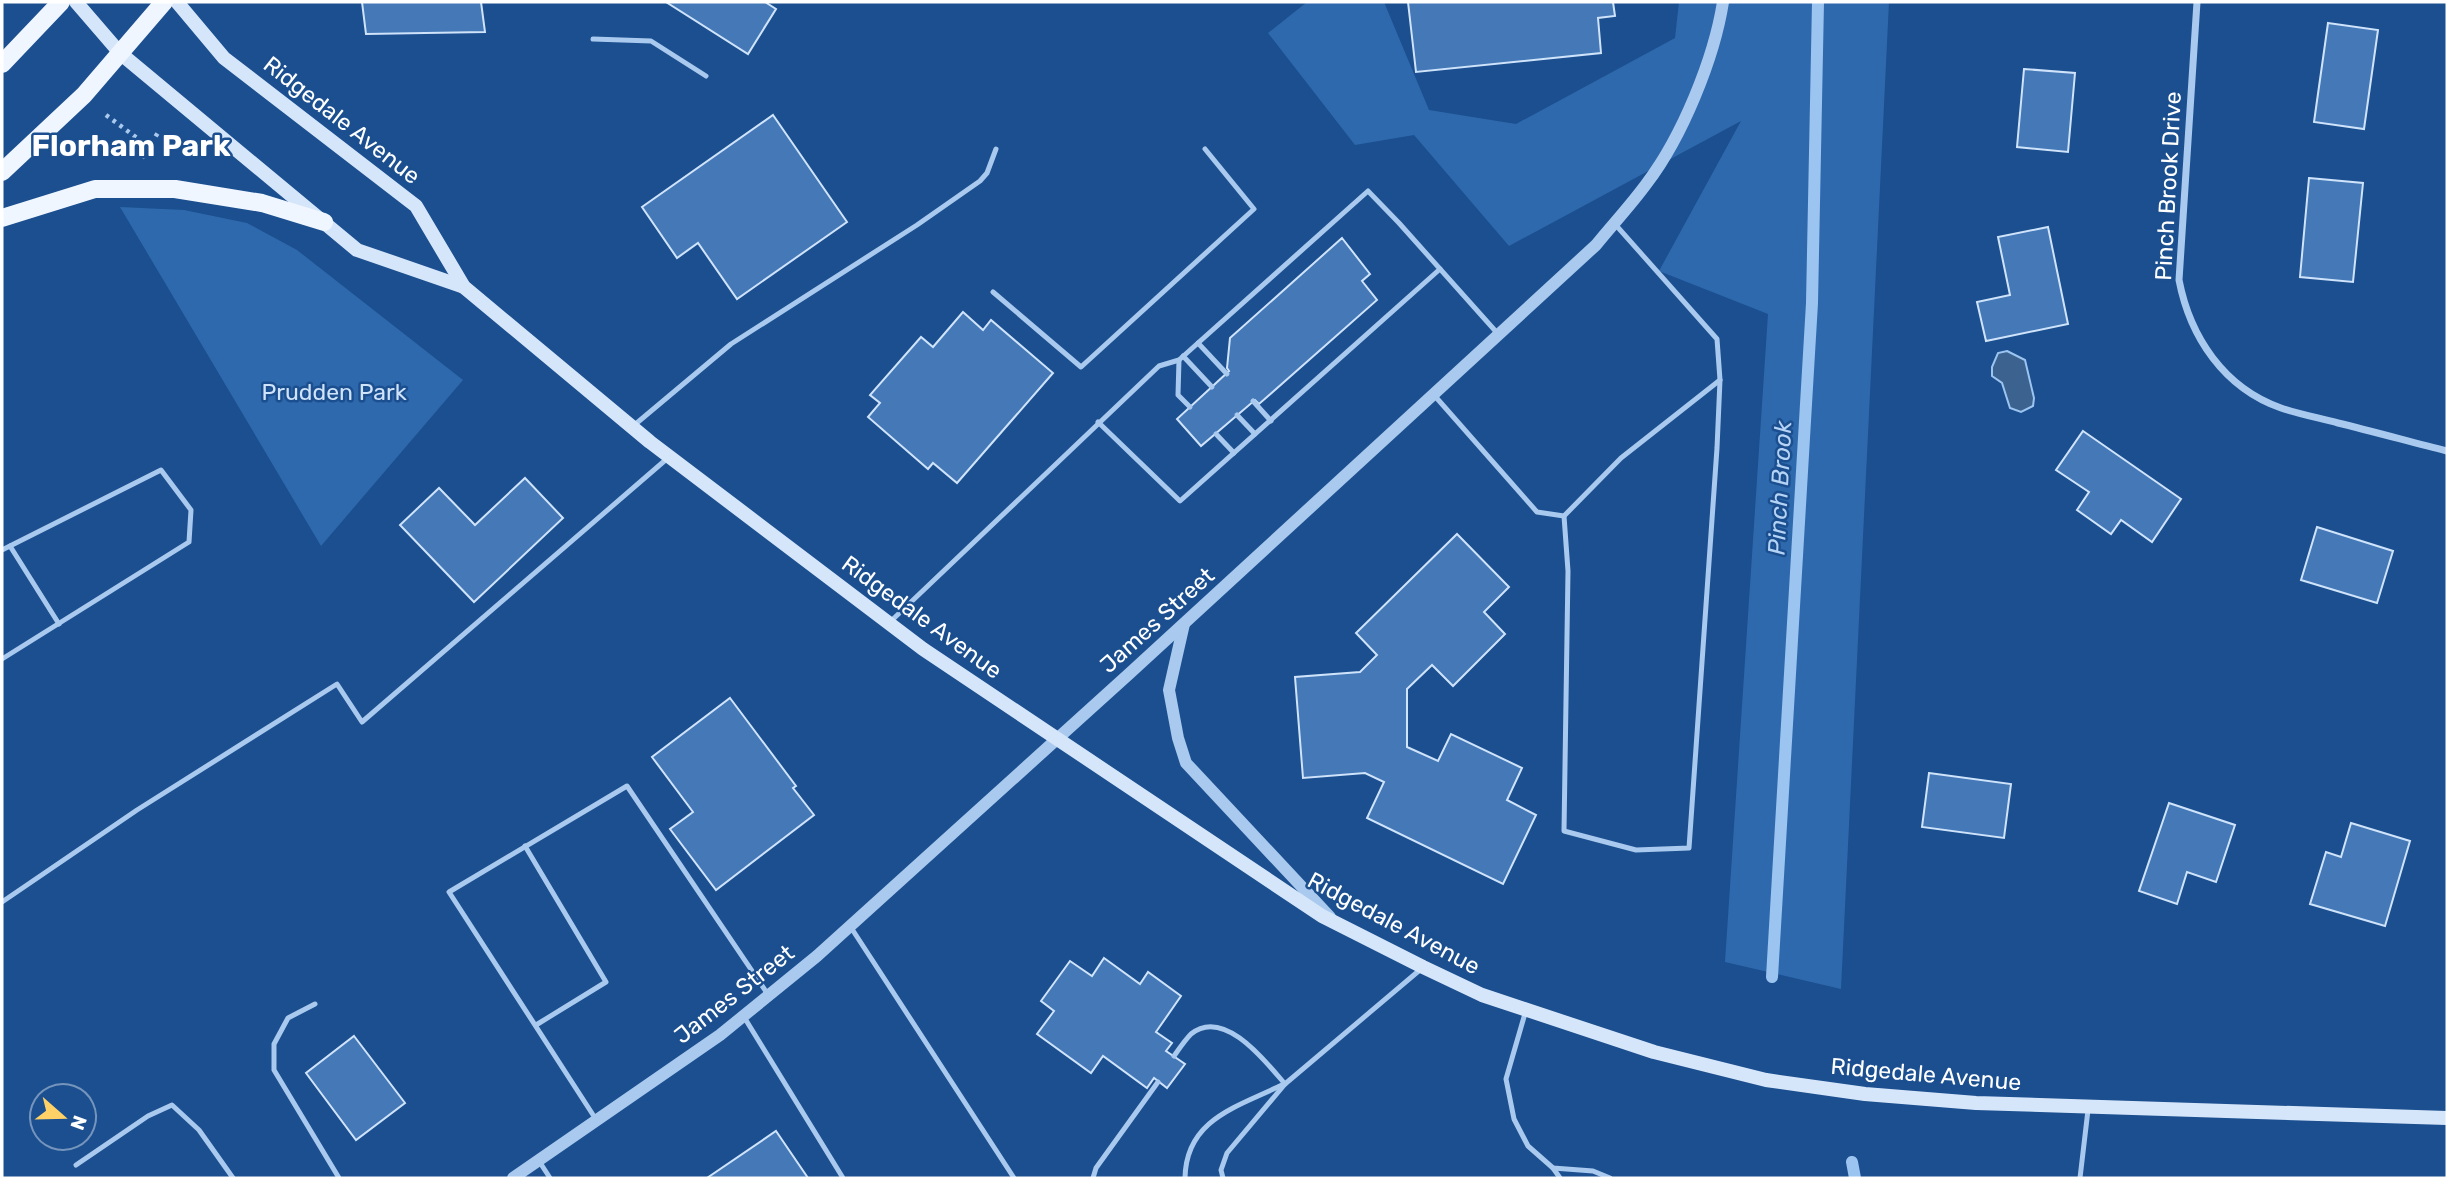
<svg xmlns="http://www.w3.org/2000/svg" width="2449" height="1180" font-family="Rubik,sans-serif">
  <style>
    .green { fill: #2e69ad }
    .water { fill: #3c6290; stroke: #9cc4f0; stroke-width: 2 }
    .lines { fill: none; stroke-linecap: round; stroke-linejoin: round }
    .stream { stroke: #9cc4f0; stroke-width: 12 }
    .building { fill: #4478b7; stroke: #cfe3fa; stroke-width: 2 }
    .path { stroke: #a9c9ee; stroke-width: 4.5; stroke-dasharray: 3.5 5; stroke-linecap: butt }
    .service { stroke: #a9c9ee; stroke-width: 5 }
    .minor { stroke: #a9c9ee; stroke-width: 7 }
    .tertiary { stroke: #a9c9ee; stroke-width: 12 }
    .secondary { stroke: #d6e6fa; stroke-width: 14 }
    .primary { stroke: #f0f6ff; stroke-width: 18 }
    .labels { text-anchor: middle; stroke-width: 5; stroke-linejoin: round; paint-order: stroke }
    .street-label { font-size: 23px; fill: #fff; stroke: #1b4f8f }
    .park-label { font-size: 23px; fill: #cfe3fa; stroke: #1b4f8f }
    .water-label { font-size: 24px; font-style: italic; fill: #b5d3f5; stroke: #1b4f8f }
    .district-label { font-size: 30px; font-weight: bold; fill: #fff; stroke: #1b4f8f }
  </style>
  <rect width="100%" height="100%" fill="#1b4f8f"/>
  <g class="green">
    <path d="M1307 2H1384L1429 110 1516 124 1675 38 1679 2H1889L1841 989 1725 962 1768 314 1659 271 1741 121 1509 246 1414 135 1355 145 1268 33Z"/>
    <path d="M120 207 184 210 247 223 297 250 463 380 321 546Z"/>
  </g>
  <path class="water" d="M2007 351 2025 360 2034 398 2033 406 2021 412 2010 408 2002 383 1992 376V367L1998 353Z"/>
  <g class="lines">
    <g class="stream">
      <path d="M1772 977 1812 303 1818 2"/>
      <path d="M1852 1162 1855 1178"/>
    </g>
  </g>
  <g class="building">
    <path d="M362 2H481L485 32 366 34Z"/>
    <path d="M666 2H765L776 9 748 54Z"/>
    <path d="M1408 2H1613L1615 16 1598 18 1601 53 1416 72Z"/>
    <path d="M2328 23 2378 30 2364 129 2314 122Z"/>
    <path d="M2024 69 2075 73 2068 152 2017 147Z"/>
    <path d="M773 115 847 222 737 299 698 243 677 258 642 207Z"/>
    <path d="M2309 178 2363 183 2353 282 2300 277Z"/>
    <path d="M2048 227 2068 324 1986 341 1977 302 2010 295 1998 237Z"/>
    <path d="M1342 238 1370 274 1362 281 1377 300 1259 404 1255 400 1201 446 1177 419 1229 371 1227 368 1230 338Z"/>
    <path d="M963 312 983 330 991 320 1053 373 957 483 933 463 928 469 868 417 880 403 870 395 921 337 933 347Z"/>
    <path d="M2083 431 2181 499 2152 542 2121 520 2111 534 2077 510 2089 492 2056 470Z"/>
    <path d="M525 478 563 518 474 602 400 525 439 488 475 525Z"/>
    <path d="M2317 527 2393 551 2377 603 2301 580Z"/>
    <path d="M1457 534 1509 587 1484 612 1505 634 1453 686 1432 665 1407 689V747L1438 761 1451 734 1522 768 1507 800 1536 815 1503 884 1367 818 1384 782 1365 773 1303 778 1295 677 1360 672 1377 655 1356 633Z"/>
    <path d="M730 698 796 786 793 788 814 815 716 890 670 829 693 812 652 757Z"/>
    <path d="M1929 773 2011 784 2004 838 1922 827Z"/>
    <path d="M2169 803 2235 825 2216 882 2187 872 2177 904 2139 891Z"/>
    <path d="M2351 823 2410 841 2385 926 2310 904 2326 852 2341 857Z"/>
    <path d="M1104 958 1140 984 1148 972 1181 996 1156 1032 1172 1043 1166 1051 1185 1064 1167 1088 1154 1078 1147 1088 1103 1056 1091 1073 1037 1034 1054 1011 1041 1001 1070 961 1092 976Z"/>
    <path d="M354 1036 405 1103 356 1140 306 1073Z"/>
    <path d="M776 1131 808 1178H707Z"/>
  </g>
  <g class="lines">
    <g class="path">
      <path d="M106 115 149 147"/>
      <path d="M142 158 159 131"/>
    </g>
    <g class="service">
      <path d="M593 39 651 41 706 76"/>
      <path d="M993 292 1081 367 1254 209 1205 149"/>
      <path d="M1198 343 1227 374"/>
      <path d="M1183 356 1212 387"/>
      <path d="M1179 360 1178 395 1190 407"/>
      <path d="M1434 395 1537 512 1564 516 1621 458 1720 380"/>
      <path d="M1253 401 1271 421"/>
      <path d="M1237 415 1255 434"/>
      <path d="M1098 422 1180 501 1440 269"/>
      <path d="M632 427 731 344 917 225 980 181 987 173 996 149"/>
      <path d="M1216 434 1234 453"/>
      <path d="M1564 516 1568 571 1564 831 1636 850 1689 848 1717 448 1720 380 1717 339 1614 223"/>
      <path d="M10 546 59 624"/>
      <path d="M2 550 161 470 191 510 189 542 2 659"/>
      <path d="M890 622 1159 366 1179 360 1368 191 1399 223 1499 335"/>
      <path d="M525 846 606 982 536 1025"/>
      <path d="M2 902 137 810 337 684 362 722 669 457"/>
      <path d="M850 926 1014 1178"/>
      <path d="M315 1004 288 1018 274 1044V1070L339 1178"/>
      <path d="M1526 1010 1506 1079 1514 1119 1528 1146 1553 1168 1593 1171 1610 1178"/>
      <path d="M744 1017 843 1178"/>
      <path d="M1174 1056C1179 1049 1185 1040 1191 1034 1224 1007 1266 1062 1285 1084"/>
      <path d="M597 1121 449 892 627 786 769 996"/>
      <path d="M539 1161 550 1178"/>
      <path d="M76 1165 148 1116 172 1105 199 1130 233 1178"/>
      <path d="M1553 1168 1560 1178"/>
      <path d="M1093 1178 1096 1168 1158 1082"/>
      <path d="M1185 1178C1186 1119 1237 1107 1282 1085"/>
      <path d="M1223 1178 1221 1170 1227 1153 1285 1084 1421 969"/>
      <path d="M2080 1178 2088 1110"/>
    </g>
    <path class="minor" d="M2197 2 2179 280C2190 337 2224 388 2281 408 2299 414 2319 418 2338 423 2375 432 2411 442 2447 451"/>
    <g class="tertiary">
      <path d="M1184 624 1169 690 1178 738 1186 763 1330 917"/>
      <path d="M513 1178 720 1035 817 956 1130 673 1596 245C1613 224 1631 205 1647 183 1682 137 1714 59 1723 2"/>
    </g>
    <g class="secondary">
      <path d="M76 2 120 53 357 250 464 287"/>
      <path d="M177 2 224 58 416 206 464 287 650 442 923 649 1322 916 1423 967 1482 995 1654 1052 1766 1080 1865 1094 1976 1103 2447 1118"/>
    </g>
    <g class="primary">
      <path d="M2 64 61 2"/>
      <path d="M2 172 84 95 164 2"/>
      <path d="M2 218 95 189H175L262 203 324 222"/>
    </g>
  </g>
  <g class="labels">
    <g class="street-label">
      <text transform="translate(342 120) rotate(38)" y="8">Ridgedale Avenue</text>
      <text transform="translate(2168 186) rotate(-87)" y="8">Pinch Brook Drive</text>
      <text transform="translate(922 617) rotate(36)" y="8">Ridgedale Avenue</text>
      <text transform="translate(1157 620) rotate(-42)" y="8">James Street</text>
      <text transform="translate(1394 923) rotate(28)" y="8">Ridgedale Avenue</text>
      <text transform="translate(734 994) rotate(-38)" y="8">James Street</text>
      <text transform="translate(1926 1074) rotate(5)" y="8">Ridgedale Avenue</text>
    </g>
    <g class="park-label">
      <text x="334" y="400">Prudden Park</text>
    </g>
    <g class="water-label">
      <text transform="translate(1780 488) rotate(-87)" y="8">Pinch Brook</text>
    </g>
    <g class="district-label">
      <text x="131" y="156">Florham Park</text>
    </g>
  </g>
  <rect width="2449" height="1180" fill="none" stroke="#ffffff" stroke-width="7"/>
  <g transform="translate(63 1117) rotate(110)"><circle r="33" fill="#1b4f8f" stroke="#7695bc" stroke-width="2"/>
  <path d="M0-5L12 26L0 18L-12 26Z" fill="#ffd166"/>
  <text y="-10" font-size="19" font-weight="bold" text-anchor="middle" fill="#ffffff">N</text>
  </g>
</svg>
